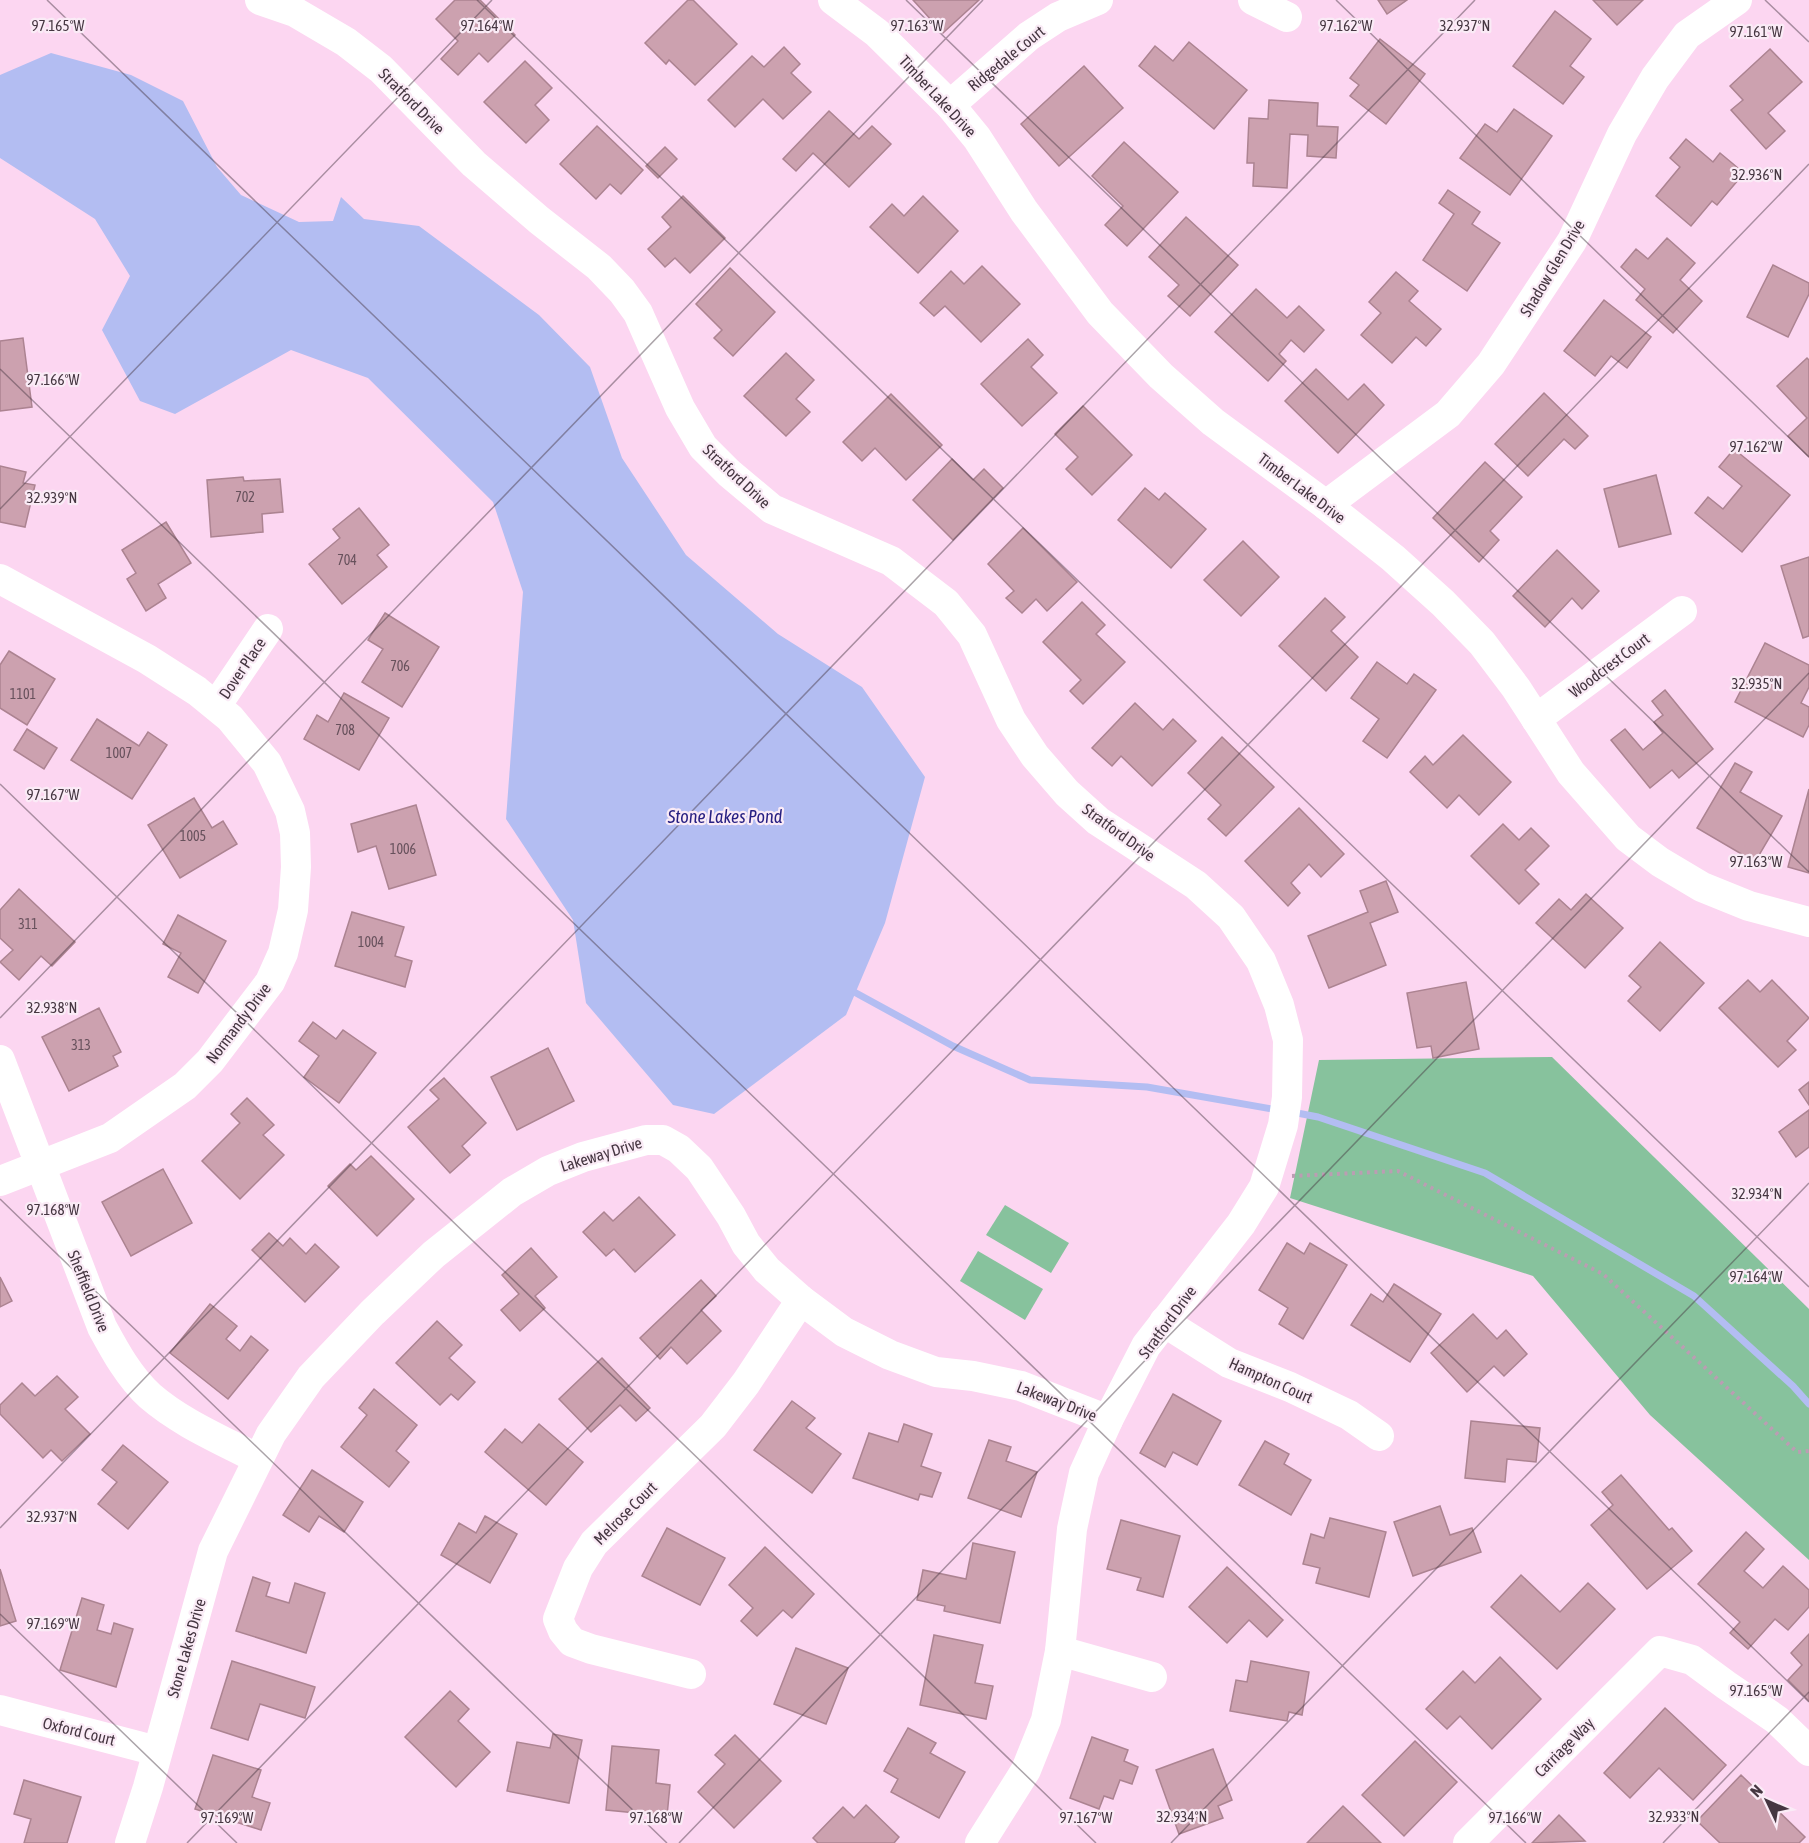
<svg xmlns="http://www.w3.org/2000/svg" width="1809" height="1843" font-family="'Asap Condensed',sans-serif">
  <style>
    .green { fill: #87c29d }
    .water { fill: #b3bdf2 }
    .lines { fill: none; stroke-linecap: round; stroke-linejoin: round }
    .stream { stroke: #b3bdf2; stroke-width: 7 }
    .building { fill: #cca1af; stroke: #ac8391; stroke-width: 1.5 }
    .path { stroke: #bb9db3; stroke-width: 4; stroke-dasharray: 3 4.5; stroke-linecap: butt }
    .minor { stroke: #fff; stroke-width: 30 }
    .ticks { fill: none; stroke: #453641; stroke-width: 1.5; stroke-opacity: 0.45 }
    .labels { text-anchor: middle; stroke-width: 4.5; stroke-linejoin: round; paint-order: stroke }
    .number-label { font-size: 14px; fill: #67515c }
    .street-label { font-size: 16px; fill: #453641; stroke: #faebf6 }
    .water-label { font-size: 18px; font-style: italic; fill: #272082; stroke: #faebf6 }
    .ticks-label { font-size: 15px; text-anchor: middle; fill: #453641; stroke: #faebf6; stroke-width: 4.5; stroke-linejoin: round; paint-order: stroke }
  </style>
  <rect width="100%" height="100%" fill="#fcd6f1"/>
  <g class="green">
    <path d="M1552 1057 1809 1309V1560L1650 1415 1533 1276 1290 1198 1319 1060Z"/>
    <path d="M1005 1205 1069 1243 1051 1273 986 1235Z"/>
    <path d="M978 1251 1043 1289 1025 1320 960 1281Z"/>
  </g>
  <path class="water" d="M51 53 131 75 183 101 217 167 241 195 299 222 333 221 341 197 364 219 419 226 539 315 590 367 622 458 686 555 778 634 862 687 925 777 885 923 846 1015 714 1114 673 1105 586 1003 573 920 506 819 523 592 493 502 368 378 291 350 175 414 140 401 102 330 130 276 95 219 0 158V75Z"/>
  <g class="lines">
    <g class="stream">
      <path d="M856 993 953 1046 1030 1080 1147 1087 1278 1110"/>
      <path d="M1292 1112 1318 1117 1485 1173 1694 1296 1793 1386 1809 1404"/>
    </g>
  </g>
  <g class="building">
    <path d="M455 0H480L515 35 488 62 479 53 458 75 441 59 458 41 436 19Z"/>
    <path d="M688 0H693L737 44 695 85 669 60 666 64 645 43Z"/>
    <path d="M913 0H979L943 33Z"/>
    <path d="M1378 0H1407L1387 14Z"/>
    <path d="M1593 0H1643L1617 25Z"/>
    <path d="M1555 11 1591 39 1570 66 1584 77 1563 104 1513 66Z"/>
    <path d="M1380 39 1425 74 1386 124 1350 96 1359 85 1350 78Z"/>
    <path d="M1189 42 1247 90 1214 129 1139 66 1155 46 1173 61Z"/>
    <path d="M784 47 800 64 791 73 811 92 783 119 763 99 735 127 708 100 752 56 764 67Z"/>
    <path d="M1770 49 1802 82 1768 113 1785 131 1766 149 1731 110 1743 100 1730 86Z"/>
    <path d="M525 61 552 88 535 105 549 120 526 143 484 102Z"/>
    <path d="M1084 66 1123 108 1059 166 1021 124Z"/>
    <path d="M1269 100 1318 103 1317 126 1338 127 1336 158 1307 156 1308 135 1290 134 1287 188 1253 186 1254 163H1247L1249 118 1268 119Z"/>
    <path d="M1514 109 1552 136 1510 195 1460 158 1485 124 1497 132Z"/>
    <path d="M829 111 859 139 872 126 891 144 849 187 813 153 796 171 783 159Z"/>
    <path d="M597 126 643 170 621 194 610 184 596 199 560 164Z"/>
    <path d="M1686 139 1713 162 1720 153 1744 173 1717 205 1712 201 1691 226 1656 196 1680 167 1670 158Z"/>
    <path d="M1124 142 1178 192 1127 246 1105 225 1123 206 1092 176Z"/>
    <path d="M665 147 677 159 658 178 646 166Z"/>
    <path d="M1448 190 1480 212 1472 224 1500 243 1467 291 1423 260 1454 214 1439 203Z"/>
    <path d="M683 196 725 238 690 273 675 258 665 267 648 249 671 227 662 217Z"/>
    <path d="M923 196 958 231 918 273 870 227 892 204 904 216Z"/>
    <path d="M1186 217 1238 265 1190 316 1168 296 1179 285 1149 257Z"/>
    <path d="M1667 238 1695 263 1680 280 1702 301 1673 333 1636 300 1645 289 1621 267 1636 249 1648 259Z"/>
    <path d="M1773 265 1809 283V294L1788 337 1747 317Z"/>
    <path d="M982 266 1020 304 981 342 945 306 934 316 920 303 951 271 964 284Z"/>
    <path d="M730 268 775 312 733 356 714 338 722 330 696 304Z"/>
    <path d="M1396 272 1418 291 1409 301 1441 329 1426 346 1416 337 1392 363 1361 335 1381 313 1369 302Z"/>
    <path d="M1256 289 1287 318 1299 306 1324 330 1304 352 1291 340 1279 354 1286 361 1268 381 1215 332Z"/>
    <path d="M1604 300 1651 337 1627 368 1611 356 1595 376 1564 351Z"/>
    <path d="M23 338 32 407 0 411V341Z"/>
    <path d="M1028 339 1043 355 1031 367 1057 393 1022 426 981 384Z"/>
    <path d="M786 353 814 380 796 399 810 412 786 436 744 396Z"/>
    <path d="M1807 358 1809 360V457L1788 436 1807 418 1777 386Z"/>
    <path d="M1316 369 1348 400 1364 384 1384 405 1338 453 1285 401Z"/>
    <path d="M1544 393 1588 436 1575 449 1564 439 1528 476 1495 444Z"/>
    <path d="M891 394 942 445 906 480 875 448 862 461 843 442Z"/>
    <path d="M1083 406 1132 455 1092 495 1066 469 1078 457 1055 434Z"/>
    <path d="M1734 449 1790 495 1742 552 1695 513 1708 497 1723 509 1742 486 1719 467Z"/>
    <path d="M952 459 973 480 984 469 1003 488 953 540 913 500Z"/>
    <path d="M1485 462 1522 497 1490 531 1499 540 1479 562 1433 518Z"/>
    <path d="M0 466 26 472 23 483 35 485 25 527 0 522Z"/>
    <path d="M1656 475 1671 534 1619 547 1604 489Z"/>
    <path d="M243 477 244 481 280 479 283 512 262 514 263 532 211 537 207 480Z"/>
    <path d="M1145 488 1159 500 1165 493 1206 529 1171 568 1118 520Z"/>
    <path d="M359 508 389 545 377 555 387 567 342 604 309 564 340 538 333 529Z"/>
    <path d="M166 522 191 563 158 584 166 598 146 611 127 579 136 573 122 550Z"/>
    <path d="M1023 528 1077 582 1047 611 1036 599 1022 613 1006 598 1014 591 988 564Z"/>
    <path d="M1243 541 1279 577 1241 616 1204 580Z"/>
    <path d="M1557 550 1599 591 1582 609 1572 598 1545 627 1513 596Z"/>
    <path d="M1809 557V636L1803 638 1781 566Z"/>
    <path d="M1325 598 1345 617 1331 631 1358 657 1326 691 1279 646Z"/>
    <path d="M1082 602 1105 625 1096 634 1125 662 1083 704 1070 691 1081 680 1043 642Z"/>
    <path d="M385 613 439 647 402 707 362 682 383 649 368 640Z"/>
    <path d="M1765 643 1809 665V687L1801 703 1809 707V725L1803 737 1735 702Z"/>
    <path d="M9 651 55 679 27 725 0 708V665Z"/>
    <path d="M1377 662 1407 684 1414 674 1436 690 1387 758 1363 741 1379 719 1351 698Z"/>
    <path d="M1665 690 1713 749 1679 778 1672 770 1650 788 1611 740 1625 729 1643 750 1663 733 1654 722 1663 715 1652 701Z"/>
    <path d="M344 693 389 718 359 770 304 739 317 715 328 722Z"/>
    <path d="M1135 703 1163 730 1173 719 1196 741 1152 786 1121 756 1112 766 1092 748Z"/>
    <path d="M97 719 139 746 148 732 167 745 132 799 71 760Z"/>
    <path d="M27 729 57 748 44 769 14 750Z"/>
    <path d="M1463 735 1511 782 1479 815 1459 795 1447 808 1410 772 1425 756 1433 765Z"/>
    <path d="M1222 737 1274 787 1226 836 1208 819 1221 805 1188 773Z"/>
    <path d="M1735 763 1752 772 1740 792 1782 816 1755 862 1697 828Z"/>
    <path d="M1809 789V873L1788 867Z"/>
    <path d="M194 798 212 828 223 821 237 844 180 878 148 825Z"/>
    <path d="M416 805 436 875 389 889 376 846 358 852 351 824Z"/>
    <path d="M1299 808 1344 854 1321 877 1309 864 1291 883 1300 893 1288 906 1245 861Z"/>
    <path d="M1503 824 1519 840 1531 828 1549 846 1525 870 1539 884 1519 904 1471 856Z"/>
    <path d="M1386 881 1398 912 1370 923 1386 965 1329 988 1308 936 1368 912 1360 891Z"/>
    <path d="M19 889 75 942 52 966 41 956 19 980 0 962 13 950 0 938V910Z"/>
    <path d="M1586 894 1623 928 1585 968 1536 923 1559 899 1571 910Z"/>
    <path d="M352 912 404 927 395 956 412 961 405 987 335 966Z"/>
    <path d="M178 915 226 941 198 993 168 977 181 953 163 944Z"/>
    <path d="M1660 942 1704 983 1660 1031 1628 1001 1641 987 1629 976Z"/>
    <path d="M1748 980 1760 992 1772 980 1809 1018 1787 1041 1796 1050 1778 1067 1719 1008Z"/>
    <path d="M1466 982 1479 1049 1433 1058 1431 1046 1417 1048 1407 993Z"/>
    <path d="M99 1008 121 1052 113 1056 118 1066 69 1091 42 1037Z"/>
    <path d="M313 1022 336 1039 343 1030 376 1053 339 1103 304 1077 319 1056 299 1041Z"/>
    <path d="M548 1048 574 1101 517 1130 491 1077Z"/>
    <path d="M444 1078 486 1123 462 1146 470 1155 450 1173 408 1127 439 1099 430 1090Z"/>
    <path d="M1809 1082V1105L1799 1090Z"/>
    <path d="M247 1098 274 1125 263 1135 284 1155 240 1199 202 1161 240 1123 231 1114Z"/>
    <path d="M1809 1110V1147L1796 1157 1779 1132Z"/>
    <path d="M371 1156 414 1199 377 1236 328 1186 350 1164 356 1170Z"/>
    <path d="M163 1169 192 1223 131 1256 102 1202Z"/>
    <path d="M639 1197 675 1235 635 1272 614 1249 606 1256 583 1232 604 1212 613 1221Z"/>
    <path d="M269 1233 283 1246 290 1238 306 1254 315 1244 339 1267 305 1302 252 1250Z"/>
    <path d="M1287 1243 1304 1254 1310 1243 1347 1265 1303 1339 1279 1324 1288 1308 1259 1290Z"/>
    <path d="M531 1248 557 1277 535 1296 545 1308 520 1331 501 1310 519 1294 502 1275Z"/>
    <path d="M0 1277 12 1301 0 1307Z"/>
    <path d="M701 1280 716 1296 701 1310 721 1331 687 1364 671 1347 660 1359 640 1338Z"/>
    <path d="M1394 1284 1441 1314 1410 1362 1351 1325 1371 1294 1383 1302Z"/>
    <path d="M210 1304 237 1326 226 1339 240 1351 251 1336 268 1350 228 1399 170 1353Z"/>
    <path d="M1473 1314 1497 1339 1506 1330 1527 1354 1504 1376 1494 1366 1467 1392 1431 1353Z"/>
    <path d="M437 1321 462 1345 449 1358 475 1382 458 1400 451 1394 440 1405 396 1363Z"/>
    <path d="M602 1358 650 1408 636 1421 620 1405 591 1432 559 1399Z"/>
    <path d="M57 1376 78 1397 65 1409 90 1434 62 1461 51 1450 43 1458 0 1414V1405L22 1383 35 1396Z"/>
    <path d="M374 1389 417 1425 396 1451 409 1462 389 1487 341 1447 367 1415 359 1408Z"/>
    <path d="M1173 1394 1221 1421 1197 1465 1173 1452 1165 1467 1140 1453Z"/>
    <path d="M792 1401 815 1418 806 1428 841 1454 812 1493 754 1450Z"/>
    <path d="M1471 1421 1540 1428 1536 1462 1507 1459 1505 1482 1465 1478Z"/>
    <path d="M539 1424 583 1462 546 1505 485 1452 505 1429 522 1443Z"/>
    <path d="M904 1424 932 1434 921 1466 941 1473 932 1497 920 1494 918 1500 853 1478 869 1433 898 1442Z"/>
    <path d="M989 1440 1011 1447 1006 1461 1037 1472 1021 1517 968 1498Z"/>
    <path d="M1265 1441 1289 1454 1284 1464 1311 1480 1291 1515 1239 1485Z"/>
    <path d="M123 1445 168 1482 128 1529 98 1504 117 1482 102 1470Z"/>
    <path d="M312 1470 363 1502 344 1532 319 1516 309 1532 283 1515Z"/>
    <path d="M1621 1475 1669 1530 1672 1528 1692 1551 1647 1589 1591 1525 1613 1505 1602 1492Z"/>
    <path d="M1440 1506 1450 1535 1472 1528 1481 1552 1413 1576 1394 1522Z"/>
    <path d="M485 1516 517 1534 490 1583 441 1555 459 1523 476 1533Z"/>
    <path d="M1330 1518 1386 1532 1369 1597 1316 1583 1320 1568 1303 1564 1311 1534 1324 1538Z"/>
    <path d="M1121 1520 1180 1536 1163 1597 1137 1590 1141 1578 1107 1569Z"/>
    <path d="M667 1528 725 1558 700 1605 642 1576Z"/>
    <path d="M1746 1532 1764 1549 1744 1571 1763 1588 1783 1566 1809 1590V1607L1788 1630 1775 1619 1748 1649 1730 1633 1740 1622 1698 1584Z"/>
    <path d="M973 1543 1015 1552 1000 1623 944 1611 945 1606 917 1600 923 1570 966 1579Z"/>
    <path d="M765 1547 814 1594 792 1618 783 1610 757 1636 741 1621 753 1608 729 1585Z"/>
    <path d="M1227 1567 1283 1620 1267 1637 1249 1620 1227 1643 1189 1607Z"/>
    <path d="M0 1569 16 1621 0 1626Z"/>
    <path d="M1521 1575 1560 1612 1588 1583 1615 1609 1557 1669 1491 1607Z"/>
    <path d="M253 1577 270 1583 266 1596 289 1603 295 1583 325 1593 306 1653 236 1631Z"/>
    <path d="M82 1598 104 1605 97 1630 111 1634 114 1623 133 1629 116 1687 60 1670Z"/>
    <path d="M1809 1634V1701L1788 1680 1802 1665 1791 1653Z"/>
    <path d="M934 1635 983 1645 975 1683 993 1686 986 1719 920 1705Z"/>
    <path d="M796 1648 848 1668 826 1724 774 1704Z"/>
    <path d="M1500 1657 1541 1699 1492 1749 1460 1716 1447 1729 1426 1709 1463 1671 1475 1683Z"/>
    <path d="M232 1661 315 1687 305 1718 260 1704 248 1740 211 1728Z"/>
    <path d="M1251 1661 1309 1672 1302 1715 1289 1712 1287 1721 1230 1711 1236 1680 1247 1682Z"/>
    <path d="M450 1691 469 1709 458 1721 490 1752 456 1787 405 1737Z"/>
    <path d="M1665 1708 1726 1765 1693 1800 1659 1768 1630 1798 1604 1773Z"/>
    <path d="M908 1728 936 1743 930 1753 965 1772 939 1818 891 1792 898 1779 884 1771Z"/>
    <path d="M553 1734 582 1740 569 1803 507 1791 517 1742 550 1748Z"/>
    <path d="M735 1735 781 1781 734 1828 698 1792 725 1764 715 1755Z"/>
    <path d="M1092 1737 1128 1750 1124 1761 1138 1767 1132 1784 1120 1780 1113 1799 1104 1796 1099 1809 1070 1798Z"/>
    <path d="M1415 1741 1457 1782 1404 1836 1362 1795Z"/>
    <path d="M612 1746 659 1750 656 1783 670 1785 667 1816 606 1810Z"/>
    <path d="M1213 1749 1232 1800 1218 1806 1223 1818 1179 1834 1156 1770Z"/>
    <path d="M213 1755 261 1770 252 1797 270 1803 261 1830 195 1809Z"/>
    <path d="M1741 1775 1805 1837 1799 1843H1720L1697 1821Z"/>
    <path d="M24 1780 81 1797 67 1843H24L31 1819 14 1814Z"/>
    <path d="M866 1805 899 1837 894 1843H818L813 1838 843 1807 854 1818Z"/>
    <path d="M1343 1806 1381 1843H1307Z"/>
    <path d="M1559 1815 1585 1841 1532 1843Z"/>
  </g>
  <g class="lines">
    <path class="path" d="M1292 1176 1398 1171 1603 1274 1797 1452 1809 1451"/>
    <g class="minor">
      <path d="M260 0 295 12 346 42 381 69 474 164 539 220 599 267 622 291 638 313 680 408 703 447 729 473 772 509 891 561 946 603 972 635 1011 720 1035 756 1067 793 1098 821 1196 885 1231 917 1261 961 1279 1005 1288 1040 1287 1097 1283 1125 1264 1187 1241 1224 1146 1346 1108 1420 1084 1473 1072 1529 1060 1651 1046 1720 1026 1770 980 1843"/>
      <path d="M833 0 877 33 950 105 977 138 1024 211 1100 313 1161 376 1213 422 1326 505 1393 558 1443 603 1482 643 1516 688 1571 773 1628 838 1660 862 1702 887 1749 906 1809 922"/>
      <path d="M1253 0 1287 17"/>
      <path d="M950 105 1029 36 1058 17 1098 0"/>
      <path d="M1326 505 1448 414 1491 364 1572 241 1622 134 1655 78 1687 35 1737 0"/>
      <path d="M0 579 147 659 197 691 230 718 267 763 290 811 295 833 296 867 293 910 283 953 270 982 210 1061 185 1086 110 1138 0 1181"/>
      <path d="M216 706 268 629"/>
      <path d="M1536 719 1682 611"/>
      <path d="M0 1060 102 1327C115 1351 129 1377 150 1396 181 1423 222 1440 258 1459"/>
      <path d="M1164 1322 1229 1363 1290 1387 1349 1415 1379 1436"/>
      <path d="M1060 1651 1152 1677"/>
      <path d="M691 1674 591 1649 572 1642 563 1631 558 1619 578 1568 594 1543 713 1426 746 1383 801 1300"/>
      <path d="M0 1710 157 1751"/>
      <path d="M130 1843 148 1787 213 1551 271 1434 311 1377 373 1312 433 1255 512 1192 548 1171 583 1157 646 1140H663L679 1149 699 1168 731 1216 746 1244 767 1270 801 1300 844 1332 890 1355 936 1372 973 1376 1021 1386 1108 1420"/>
      <path d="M1468 1843 1660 1651 1692 1660 1726 1685 1777 1720 1809 1751"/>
    </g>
  </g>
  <path class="ticks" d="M47 0 1809 1702M477 0 1809 1287M906 0 1809 872M1336 0 1809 457M1765 0 1809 42M0 369 1526 1843M0 509 492 0M0 784 1096 1843M0 1018 983 0M0 1199 667 1843M0 1528 1475 0M0 1614 237 1843M187 1843 1809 164M679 1843 1809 673M1171 1843 1809 1183M1663 1843 1809 1692"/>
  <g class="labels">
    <g class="number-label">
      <text x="245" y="502">702</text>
      <text x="347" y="565">704</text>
      <text x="400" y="671">706</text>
      <text x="23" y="699">1101</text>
      <text x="345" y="735">708</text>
      <text x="119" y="758">1007</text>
      <text x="193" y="841">1005</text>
      <text x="403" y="854">1006</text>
      <text x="28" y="929">311</text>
      <text x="371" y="947">1004</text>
      <text x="81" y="1050">313</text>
    </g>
    <g class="street-label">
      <text transform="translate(1006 58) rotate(-39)" y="6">Ridgedale Court</text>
      <text transform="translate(938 96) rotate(47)" y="6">Timber Lake Drive</text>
      <text transform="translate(412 101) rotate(45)" y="6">Stratford Drive</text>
      <text transform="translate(1552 268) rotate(-59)" y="6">Shadow Glen Drive</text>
      <text transform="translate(737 476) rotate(43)" y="6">Stratford Drive</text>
      <text transform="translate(1302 488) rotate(37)" y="6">Timber Lake Drive</text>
      <text transform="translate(1609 665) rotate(-37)" y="6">Woodcrest Court</text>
      <text transform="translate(242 668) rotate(-56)" y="6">Dover Place</text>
      <text transform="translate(1119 832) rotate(36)" y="6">Stratford Drive</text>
      <text transform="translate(238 1023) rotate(-53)" y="6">Normandy Drive</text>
      <text transform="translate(601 1154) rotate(-17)" y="6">Lakeway Drive</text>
      <text transform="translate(89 1291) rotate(68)" y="6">Sheffield Drive</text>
      <text transform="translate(1167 1322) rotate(-54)" y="6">Stratford Drive</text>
      <text transform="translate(1271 1380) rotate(24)" y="6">Hampton Court</text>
      <text transform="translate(1057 1401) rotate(21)" y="6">Lakeway Drive</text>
      <text transform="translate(625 1513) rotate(-45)" y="6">Melrose Court</text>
      <text transform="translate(186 1648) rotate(-74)" y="6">Stone Lakes Drive</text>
      <text transform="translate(79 1731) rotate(14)" y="6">Oxford Court</text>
      <text transform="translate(1564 1747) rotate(-45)" y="6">Carriage Way</text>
    </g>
    <g class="water-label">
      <text x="725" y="823">Stone Lakes Pond</text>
    </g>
  </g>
  <g class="ticks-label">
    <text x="58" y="31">97.165°W</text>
    <text x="487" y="31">97.164°W</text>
    <text x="917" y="31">97.163°W</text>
    <text x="1346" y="31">97.162°W</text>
    <text x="1465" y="31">32.937°N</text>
    <text x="1756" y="37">97.161°W</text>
    <text x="1757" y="180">32.936°N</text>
    <text x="53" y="385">97.166°W</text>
    <text x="1756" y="452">97.162°W</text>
    <text x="52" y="503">32.939°N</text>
    <text x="1757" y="689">32.935°N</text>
    <text x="53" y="800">97.167°W</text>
    <text x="1756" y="867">97.163°W</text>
    <text x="52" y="1013">32.938°N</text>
    <text x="1757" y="1199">32.934°N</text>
    <text x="53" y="1215">97.168°W</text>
    <text x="1756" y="1282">97.164°W</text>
    <text x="52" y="1522">32.937°N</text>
    <text x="53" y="1629">97.169°W</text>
    <text x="1756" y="1696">97.165°W</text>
    <text x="1182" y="1822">32.934°N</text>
    <text x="1674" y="1822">32.933°N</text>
    <text x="227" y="1823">97.169°W</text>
    <text x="656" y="1823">97.168°W</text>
    <text x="1086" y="1823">97.167°W</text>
    <text x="1515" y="1823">97.166°W</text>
  </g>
  <g transform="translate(1767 1801) rotate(314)" stroke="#faebf6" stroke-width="4.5" paint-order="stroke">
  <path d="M0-4.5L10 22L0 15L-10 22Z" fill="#453641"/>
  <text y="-9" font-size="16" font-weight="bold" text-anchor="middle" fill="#453641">N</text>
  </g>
</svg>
